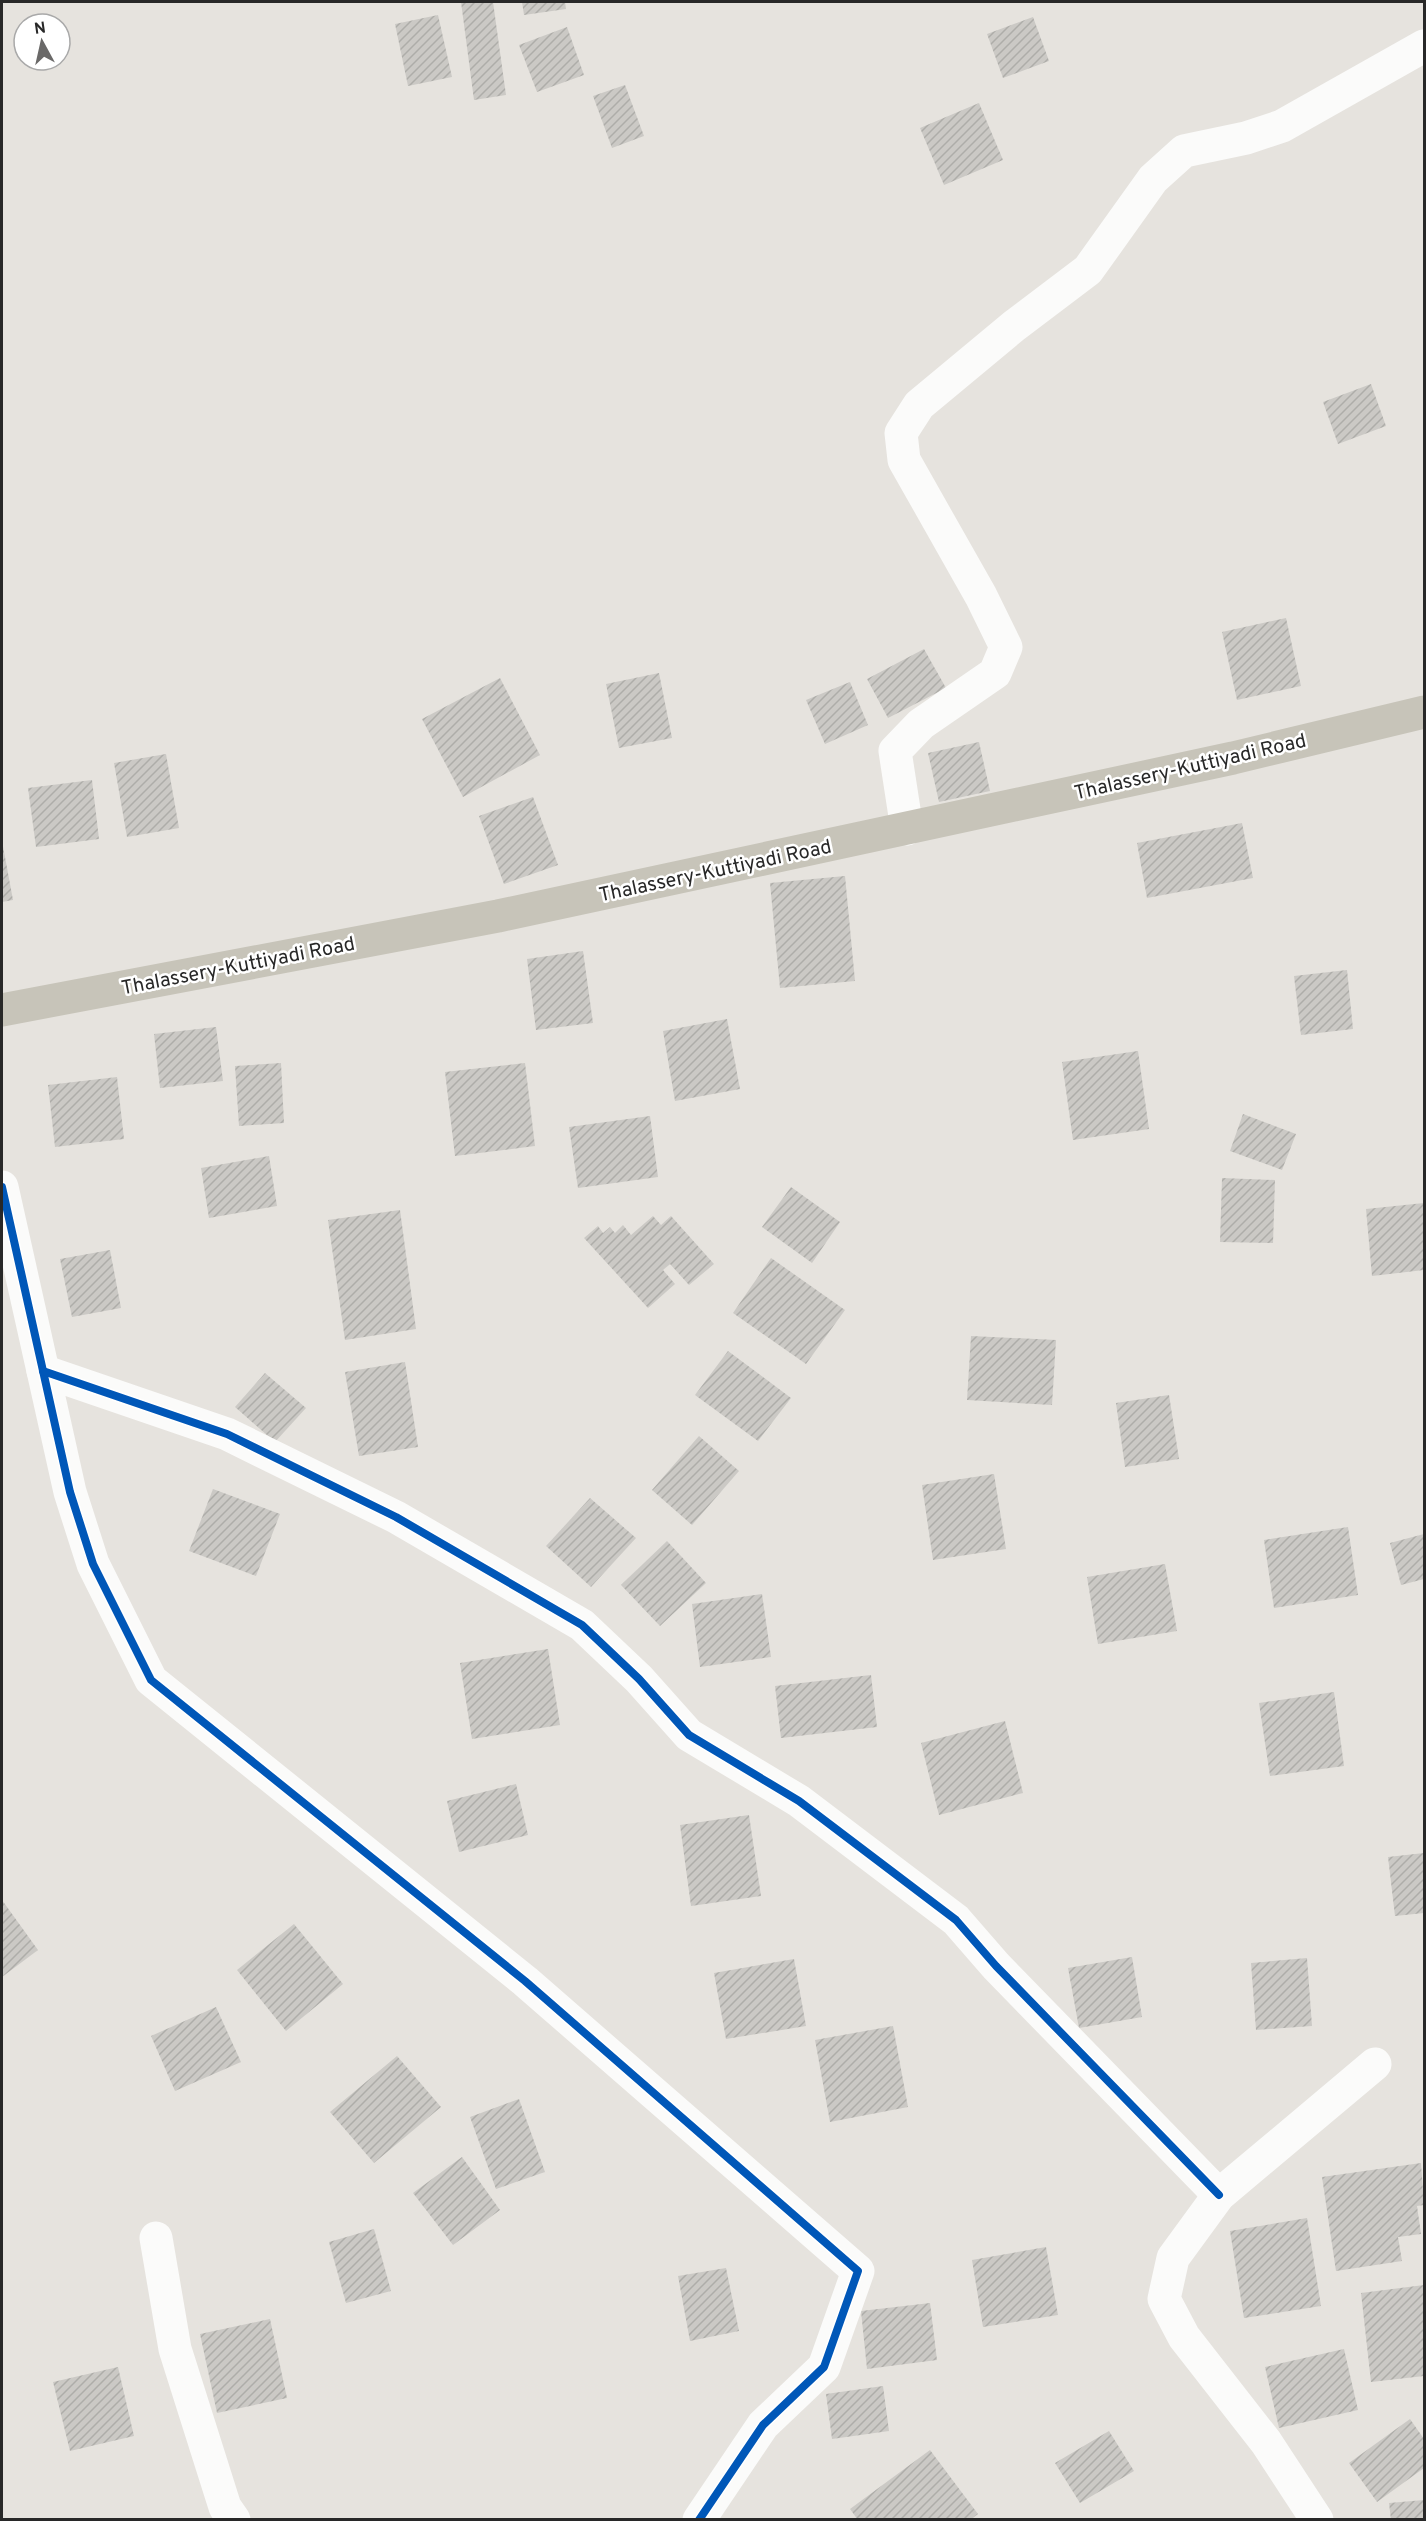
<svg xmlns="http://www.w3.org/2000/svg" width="1426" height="2521" font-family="Overpass,sans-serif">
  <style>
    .building { fill: url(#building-hatch) }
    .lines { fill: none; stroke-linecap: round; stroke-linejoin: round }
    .street { stroke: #fbfbfa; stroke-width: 33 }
    .primary { stroke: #c7c4b9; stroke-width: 33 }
    .cycleway-casing { stroke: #fff; stroke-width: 11 }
    .cycleway { stroke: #0057b8; stroke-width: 8 }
    .labels { text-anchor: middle; stroke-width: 5; stroke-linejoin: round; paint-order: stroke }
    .street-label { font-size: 20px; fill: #282828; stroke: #fff }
  </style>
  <defs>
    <pattern id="building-hatch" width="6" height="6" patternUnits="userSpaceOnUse" patternTransform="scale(1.5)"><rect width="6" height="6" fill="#cbc9c5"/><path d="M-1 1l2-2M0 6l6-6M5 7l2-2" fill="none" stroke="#aeada9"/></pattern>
  </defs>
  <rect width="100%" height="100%" fill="#e6e3de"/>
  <g class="building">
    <path d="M461 2H493L506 95 474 100Z"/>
    <path d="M522 2H565L566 9 524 15Z"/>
    <path d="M438 15 452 77 408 86 395 24Z"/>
    <path d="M1033 17 1049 61 1003 78 987 34Z"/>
    <path d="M567 27 584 75 537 92 519 45Z"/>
    <path d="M625 85 644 136 612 148 593 96Z"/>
    <path d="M979 103 1003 160 944 185 920 128Z"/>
    <path d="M1371 384 1386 426 1338 444 1323 402Z"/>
    <path d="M1286 618 1301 686 1237 700 1222 632Z"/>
    <path d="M924 649 946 688 888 718 867 679Z"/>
    <path d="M659 673 672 738 619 748 606 684Z"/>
    <path d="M500 678 540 755 463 797 422 719Z"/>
    <path d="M850 682 868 725 825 744 806 700Z"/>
    <path d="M979 742 990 791 939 802 928 753Z"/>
    <path d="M166 754 179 828 127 837 114 763Z"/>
    <path d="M92 780 99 839 36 847 28 788Z"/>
    <path d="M533 797 558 865 504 884 479 816Z"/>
    <path d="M1242 823 1253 878 1147 898 1137 843Z"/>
    <path d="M2 841 13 900 2 902Z"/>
    <path d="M845 876 855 981 780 988 770 883Z"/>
    <path d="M583 951 593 1023 536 1030 527 959Z"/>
    <path d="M1347 970 1353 1029 1301 1035 1294 976Z"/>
    <path d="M727 1019 740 1089 675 1101 663 1031Z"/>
    <path d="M216 1027 223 1081 160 1088 154 1034Z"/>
    <path d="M1138 1051 1149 1129 1073 1140 1062 1062Z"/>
    <path d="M281 1063 284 1123 239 1126 235 1066Z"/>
    <path d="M525 1063 535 1146 455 1156 445 1072Z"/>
    <path d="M117 1077 124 1139 55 1147 48 1085Z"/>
    <path d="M1243 1114 1296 1134 1282 1170 1230 1151Z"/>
    <path d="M650 1116 658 1177 578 1188 569 1127Z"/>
    <path d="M269 1156 277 1206 209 1218 201 1168Z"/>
    <path d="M1222 1178 1275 1180 1273 1243 1220 1242Z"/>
    <path d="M791 1187 840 1222 812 1263 762 1227Z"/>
    <path d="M1424 1203V1270L1372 1276 1366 1209Z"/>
    <path d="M400 1210 416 1329 345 1340 328 1220Z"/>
    <path d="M653 1216 661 1225 671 1216 714 1264 689 1285 670 1264 663 1270 675 1284 648 1308 584 1238 598 1226 603 1233 610 1227 615 1233 623 1225 631 1235Z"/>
    <path d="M110 1250 121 1308 72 1317 60 1259Z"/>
    <path d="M771 1258 845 1310 806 1364 733 1313Z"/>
    <path d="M971 1336 1056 1340 1052 1405 967 1400Z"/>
    <path d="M728 1351 791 1398 758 1441 695 1395Z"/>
    <path d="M405 1362 418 1447 359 1456 345 1372Z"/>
    <path d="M265 1373 306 1408 275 1442 235 1407Z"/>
    <path d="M1169 1395 1179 1459 1125 1467 1116 1403Z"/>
    <path d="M699 1436 739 1471 692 1525 652 1490Z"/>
    <path d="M994 1474 1006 1549 933 1560 922 1485Z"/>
    <path d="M213 1489 280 1514 256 1576 189 1551Z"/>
    <path d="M590 1498 636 1538 591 1587 546 1546Z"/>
    <path d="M1348 1527 1358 1595 1274 1608 1264 1540Z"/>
    <path d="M1424 1534V1579L1401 1585 1390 1543Z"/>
    <path d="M667 1541 706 1583 660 1626 621 1585Z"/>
    <path d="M1165 1564 1177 1631 1098 1644 1087 1577Z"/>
    <path d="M762 1594 771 1657 700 1667 692 1604Z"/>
    <path d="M548 1649 560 1725 472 1739 460 1663Z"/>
    <path d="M871 1675 877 1727 781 1738 775 1686Z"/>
    <path d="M1334 1692 1344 1766 1270 1776 1259 1703Z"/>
    <path d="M1005 1721 1023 1793 939 1815 921 1743Z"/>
    <path d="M516 1784 528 1835 459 1852 447 1801Z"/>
    <path d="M749 1815 761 1896 691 1906 680 1825Z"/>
    <path d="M1424 1853V1913L1395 1916 1388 1857Z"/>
    <path d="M2 1900 38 1950 2 1977Z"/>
    <path d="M294 1924 343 1984 286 2031 237 1970Z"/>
    <path d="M1132 1957 1142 2017 1079 2028 1068 1968Z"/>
    <path d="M1307 1958 1312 2026 1256 2030 1251 1963Z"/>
    <path d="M794 1959 806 2026 726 2039 714 1973Z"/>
    <path d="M216 2007 241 2062 175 2091 151 2036Z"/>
    <path d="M893 2026 908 2107 830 2122 815 2040Z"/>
    <path d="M397 2056 441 2107 374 2163 330 2112Z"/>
    <path d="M519 2099 545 2172 496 2189 470 2117Z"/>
    <path d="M462 2157 500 2210 453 2245 413 2193Z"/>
    <path d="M1421 2163 1424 2205 1417 2206 1421 2234 1398 2237 1402 2261 1336 2271 1322 2177Z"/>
    <path d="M1307 2218 1321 2306 1244 2318 1230 2231Z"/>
    <path d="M374 2229 391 2291 346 2303 329 2242Z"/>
    <path d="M1046 2247 1058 2315 983 2327 972 2260Z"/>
    <path d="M726 2268 739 2331 690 2341 678 2276Z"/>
    <path d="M1424 2285V2376L1371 2382 1361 2293Z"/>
    <path d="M930 2303 937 2360 867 2369 861 2311Z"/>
    <path d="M270 2319 287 2398 217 2413 200 2334Z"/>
    <path d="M1344 2349 1358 2410 1279 2428 1265 2367Z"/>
    <path d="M118 2367 134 2436 70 2451 53 2382Z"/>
    <path d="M883 2386 889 2431 832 2439 826 2394Z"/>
    <path d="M1410 2419 1424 2439V2468L1377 2502 1349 2463Z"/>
    <path d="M1109 2431 1134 2471 1080 2503 1055 2463Z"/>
    <path d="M930 2450 978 2514 970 2520H858L850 2509Z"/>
    <path d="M1424 2500V2520H1391L1389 2503Z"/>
  </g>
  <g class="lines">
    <g class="street">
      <path d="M907 829 895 751 921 724 995 673 1006 647 981 596 904 460 901 433 919 405 1014 326 1088 270 1153 179 1184 151 1246 138 1282 126 1424 46"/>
      <path d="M2 1187 70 1492 93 1564 151 1680 525 1981 858 2271 824 2367 763 2425 699 2520"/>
      <path d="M43 1371 227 1434 396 1517 582 1625 639 1679 689 1735 799 1801 956 1920 996 1966 1219 2195"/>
      <path d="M156 2238 175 2349 225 2507 234 2520"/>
      <path d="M1317 2520 1266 2442 1184 2337 1164 2299 1173 2258 1219 2195 1375 2064"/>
    </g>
    <path class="primary" d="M2 1010 498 916 1233 758 1424 712"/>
    <defs>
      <g id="cycleway">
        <path d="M2 1187 70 1492 93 1564 151 1680 525 1981 858 2271 824 2367 763 2425 699 2520"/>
        <path d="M43 1371 227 1434 396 1517 582 1625 639 1679 689 1735 799 1801 956 1920 996 1966 1219 2195"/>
      </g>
    </defs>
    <use href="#cycleway" class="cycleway-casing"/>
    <use href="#cycleway" class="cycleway"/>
  </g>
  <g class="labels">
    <g class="street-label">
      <text transform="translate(1190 766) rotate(-13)" y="7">Thalassery-Kuttiyadi Road</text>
      <text transform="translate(715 870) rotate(-12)" y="7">Thalassery-Kuttiyadi Road</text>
      <text transform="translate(238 965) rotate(-11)" y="7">Thalassery-Kuttiyadi Road</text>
    </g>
  </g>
  <rect width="1426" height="2521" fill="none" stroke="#282828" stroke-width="6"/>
  <g transform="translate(42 42) rotate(352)"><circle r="28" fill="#ffffff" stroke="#a9a9a9" stroke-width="1.5"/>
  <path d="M0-4.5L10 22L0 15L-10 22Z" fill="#6a6968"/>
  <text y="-9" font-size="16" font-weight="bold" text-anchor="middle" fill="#282828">N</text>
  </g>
</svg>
